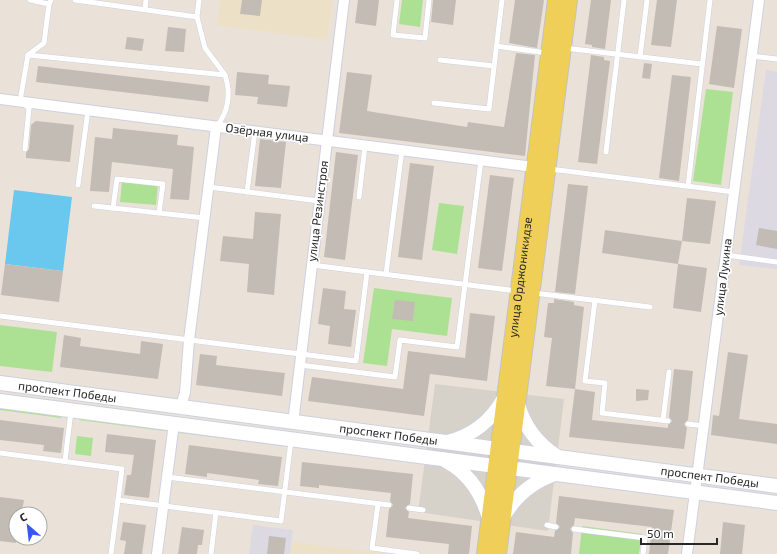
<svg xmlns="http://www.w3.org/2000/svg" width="777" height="554" font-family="'Exo 2',sans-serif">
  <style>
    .industrial { fill: #dcd9e2 }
    .education { fill: #ece1c7 }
    .green { fill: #ace194 }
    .plaza { fill: #d6d2ca }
    .water { fill: #6ac7ed }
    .building { fill: #c2bcb5 }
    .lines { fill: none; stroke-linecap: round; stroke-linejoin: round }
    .lane-casing { stroke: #cdd0e0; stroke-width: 6 }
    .street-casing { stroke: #cdd0e0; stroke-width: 12 }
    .secondary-casing { stroke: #cdd0e0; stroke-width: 16 }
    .primary-casing { stroke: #c3c3c3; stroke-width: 18 }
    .lane { stroke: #fff; stroke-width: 5 }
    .street { stroke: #fff; stroke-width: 10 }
    .secondary { stroke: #fff; stroke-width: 14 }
    .primary { stroke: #efcf58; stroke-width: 16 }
    .labels { text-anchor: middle; stroke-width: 3.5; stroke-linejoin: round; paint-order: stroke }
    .street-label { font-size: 12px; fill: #272727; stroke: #fff }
  </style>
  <rect width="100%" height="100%" fill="#eae2d8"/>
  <g class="industrial">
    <path d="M766 70 777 72V269L739 265Z"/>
    <path d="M253 525 293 530 290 554H249Z"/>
  </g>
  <g class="education">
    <path d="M220 0H332L327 40 217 25Z"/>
    <path d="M292 542 390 554H290Z"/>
  </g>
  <g class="green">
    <path d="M402 0H423L420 27 399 24Z"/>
    <path d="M706 89 733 92 721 185 693 181Z"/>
    <path d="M122 181 158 184 156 205 120 202Z"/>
    <path d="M439 203 464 206 457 254 432 250Z"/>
    <path d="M374 288 452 298 447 336 392 329 387 366 363 363Z"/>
    <path d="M0 325 57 332 52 372 0 366Z"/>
    <path d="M0 405 61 413V418L0 410Z"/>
    <path d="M80 415 165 426V431L79 420Z"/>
    <path d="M182 428 283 441V446L181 433Z"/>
    <path d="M77 436 93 438 91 456 75 454Z"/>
    <path d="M582 526 642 534 639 554H579Z"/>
  </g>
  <path class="plaza" d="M435 384 564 399 548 531 418 512Z"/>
  <path class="water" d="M14 190 72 197 63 271 5 264Z"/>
  <g class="building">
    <path d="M242 0H262L260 16 240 14Z"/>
    <path d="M358 0H379L376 26 355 23Z"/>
    <path d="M433 0H456L453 25 431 22Z"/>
    <path d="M515 0H544L537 48 509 43Z"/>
    <path d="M591 0H611L605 49 592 47V45L585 44Z"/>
    <path d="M657 0H677L671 47 651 45Z"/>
    <path d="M717 26 742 29 734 88 709 84Z"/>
    <path d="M168 27 186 29 184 52 165 51Z"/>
    <path d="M127 37 144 39 142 51 125 49Z"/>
    <path d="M516 53 535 55 525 156 339 133 347 72 372 75 367 111 467 127 468 122 504 127Z"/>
    <path d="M591 55 604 57V60L610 61 597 164 578 162Z"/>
    <path d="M644 63 652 64 650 79 642 78Z"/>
    <path d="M38 66 210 86 208 102 36 82Z"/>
    <path d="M237 72 269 75 268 84 290 86 287 107 257 104 258 97 235 95Z"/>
    <path d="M672 75 691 77 679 181 659 178Z"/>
    <path d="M36 121 74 125 70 162 26 158V153L29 149 31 125Z"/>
    <path d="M113 128 178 135 177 145 194 147 189 200 170 199 173 169 112 162 109 192 90 191 95 137 112 139Z"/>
    <path d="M260 139 286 142 281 188 255 186Z"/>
    <path d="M336 152 358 155 345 260 324 257Z"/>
    <path d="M410 163 434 166 422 260 398 257Z"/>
    <path d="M490 175 514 178 502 271 478 268Z"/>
    <path d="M568 184 588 186 575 294 555 292Z"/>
    <path d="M687 198 716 201 710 244 682 241Z"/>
    <path d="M255 212 281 214 274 295 247 292 249 264 220 261 223 236 253 239Z"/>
    <path d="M759 228 777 231V249L756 245Z"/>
    <path d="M605 230 682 241 678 264 602 253Z"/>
    <path d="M5 264 63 271 59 302 1 295Z"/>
    <path d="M678 264 707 268 701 312 673 308Z"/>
    <path d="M323 288 346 291 344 309 356 310 351 347 328 344 330 326 318 324Z"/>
    <path d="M554 299 574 302V305L584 307 575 389 546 386 552 338 544 337 548 303H554Z"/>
    <path d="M395 300 415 302 413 321 392 319Z"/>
    <path d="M470 313 495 316 487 381 430 374 424 416 308 401 312 377 403 389 408 351 465 358Z"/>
    <path d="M64 335 81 338 80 346 140 354 141 341 163 344 158 379 60 367Z"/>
    <path d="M728 352 748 355 739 419 777 424V444L711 435 713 415 719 416Z"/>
    <path d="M200 354 217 356 216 365 285 373 282 396 196 385Z"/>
    <path d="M674 369 693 371 688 420 684 424 687 428 684 449 569 437 575 389 595 392 592 420 668 428V425L672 421 669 417Z"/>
    <path d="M636 389 649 390 648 400 636 401Z"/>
    <path d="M0 420 64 428 61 453 43 451 44 445 0 440Z"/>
    <path d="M107 434 156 440 149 498 124 495 127 475H131L134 455 105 452Z"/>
    <path d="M189 445 282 457 278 486 258 484 259 480 207 473V477L185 474Z"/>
    <path d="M302 462 413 474 410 504 405 508 409 512 408 518 472 526 469 554H448L449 544 386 537 389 509 393 505 390 501 391 493 319 485V488L300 486Z"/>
    <path d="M559 496 674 510 668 554H649L652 527 575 518 574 525 570 529 573 533 571 554H513L516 532 554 537 555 531 560 527 556 523Z"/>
    <path d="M0 497 24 500 22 510H18V514H16V543L0 541Z"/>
    <path d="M123 522 146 525 142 554H124L126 541 120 540Z"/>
    <path d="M723 522 745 525 742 554H720Z"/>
    <path d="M182 527 204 530 202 545H198L197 554H178Z"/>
    <path d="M269 536 286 538 284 554H267Z"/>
  </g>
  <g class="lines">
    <defs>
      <g id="lane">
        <path d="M30 0 49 4 51 0"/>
        <path d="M75 0 197 17 199 0"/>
        <path d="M397 0 393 35 425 38 429 0"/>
        <path d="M145 9 146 0"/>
        <path d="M197 17 205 48 225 75"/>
        <path d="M496 46 547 53"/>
        <path d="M564 48 702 64"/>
        <path d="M28 55 225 75C231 93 229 112 216 127"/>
        <path d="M751 56 777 59"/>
        <path d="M640 57 647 0"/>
        <path d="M440 60 494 66"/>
        <path d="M434 103 489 109 502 0"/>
        <path d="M25 149 29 108 20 101 28 55 44 43 49 4"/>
        <path d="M606 152 624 0"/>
        <path d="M550 169 734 192"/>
        <path d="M78 185 88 110"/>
        <path d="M688 186 710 0"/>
        <path d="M209 187 319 201"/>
        <path d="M247 192 255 131"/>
        <path d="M359 197 365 146"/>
        <path d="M94 206 205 218"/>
        <path d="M113 208 117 179 163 184 159 213"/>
        <path d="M726 255 777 262"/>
        <path d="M312 265 517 291"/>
        <path d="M386 274 402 150"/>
        <path d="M534 293 650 307"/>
        <path d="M595 300 585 381 605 383 602 413 668 421"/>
        <path d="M0 316 356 361 367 272"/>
        <path d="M300 365 395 377 400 340 457 347 481 160"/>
        <path d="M663 420 669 372"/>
        <path d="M688 424 704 426"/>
        <path d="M0 453 122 469 111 554"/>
        <path d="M65 461 71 411"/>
        <path d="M167 477 389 505"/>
        <path d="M118 500 281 521 291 441"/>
        <path d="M378 504 372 548 417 554"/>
        <path d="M409 508 423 510"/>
        <path d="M547 525 556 527"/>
        <path d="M574 529 645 538 643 554"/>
        <path d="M211 554 216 512"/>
      </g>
      <g id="street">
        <path d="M0 99 534 167"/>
        <path d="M180 408 185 393 189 340 216 127"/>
        <path d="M293 423 344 0"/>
        <path d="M157 554 174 423"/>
        <path d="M687 554 759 0"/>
      </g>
      <g id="secondary">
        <path id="s1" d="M0 383 777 486"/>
        <path d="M0 401 777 503"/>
        <path d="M517 401C523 425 537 444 558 457"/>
        <path d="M447 442C472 436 492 420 504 398"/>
        <path d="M446 461C469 473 482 494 489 518"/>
        <path d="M502 519C514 497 532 482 555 474"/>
      </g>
      <g id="primary">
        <path id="s2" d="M485 554 556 0"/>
        <path d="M498 554 569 0"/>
      </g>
    </defs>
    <use href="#lane" class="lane-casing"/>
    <use href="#street" class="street-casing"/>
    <use href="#secondary" class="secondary-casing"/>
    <use href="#primary" class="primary-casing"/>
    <use href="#lane" class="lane"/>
    <use href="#street" class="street"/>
    <use href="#secondary" class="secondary"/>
    <use href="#primary" class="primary"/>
  </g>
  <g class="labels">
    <g class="street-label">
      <text transform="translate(267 133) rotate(7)" y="4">Озёрная улица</text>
      <text transform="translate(318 211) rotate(-83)" y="4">улица Резинстроя</text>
      <text dy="4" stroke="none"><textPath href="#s2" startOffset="279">улица Орджоникидзе</textPath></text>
      <text transform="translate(723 277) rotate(-83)" y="4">улица Лукина</text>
      <text dy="4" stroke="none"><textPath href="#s1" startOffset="68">проспект Победы</textPath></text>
      <text dy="4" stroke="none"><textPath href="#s1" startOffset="392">проспект Победы</textPath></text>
      <text dy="4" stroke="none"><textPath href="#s1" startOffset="716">проспект Победы</textPath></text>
    </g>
  </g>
  <g transform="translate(28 526) rotate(332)"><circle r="19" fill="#ffffff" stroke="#a9a9a9"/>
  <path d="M0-3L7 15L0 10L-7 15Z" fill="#3756f8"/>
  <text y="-6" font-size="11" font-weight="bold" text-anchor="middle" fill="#272727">С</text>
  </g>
  <path d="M641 538v6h76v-6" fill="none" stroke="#272727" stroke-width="2"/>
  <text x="647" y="538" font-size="12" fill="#272727" stroke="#ffffff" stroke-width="3" paint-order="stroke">50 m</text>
</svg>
